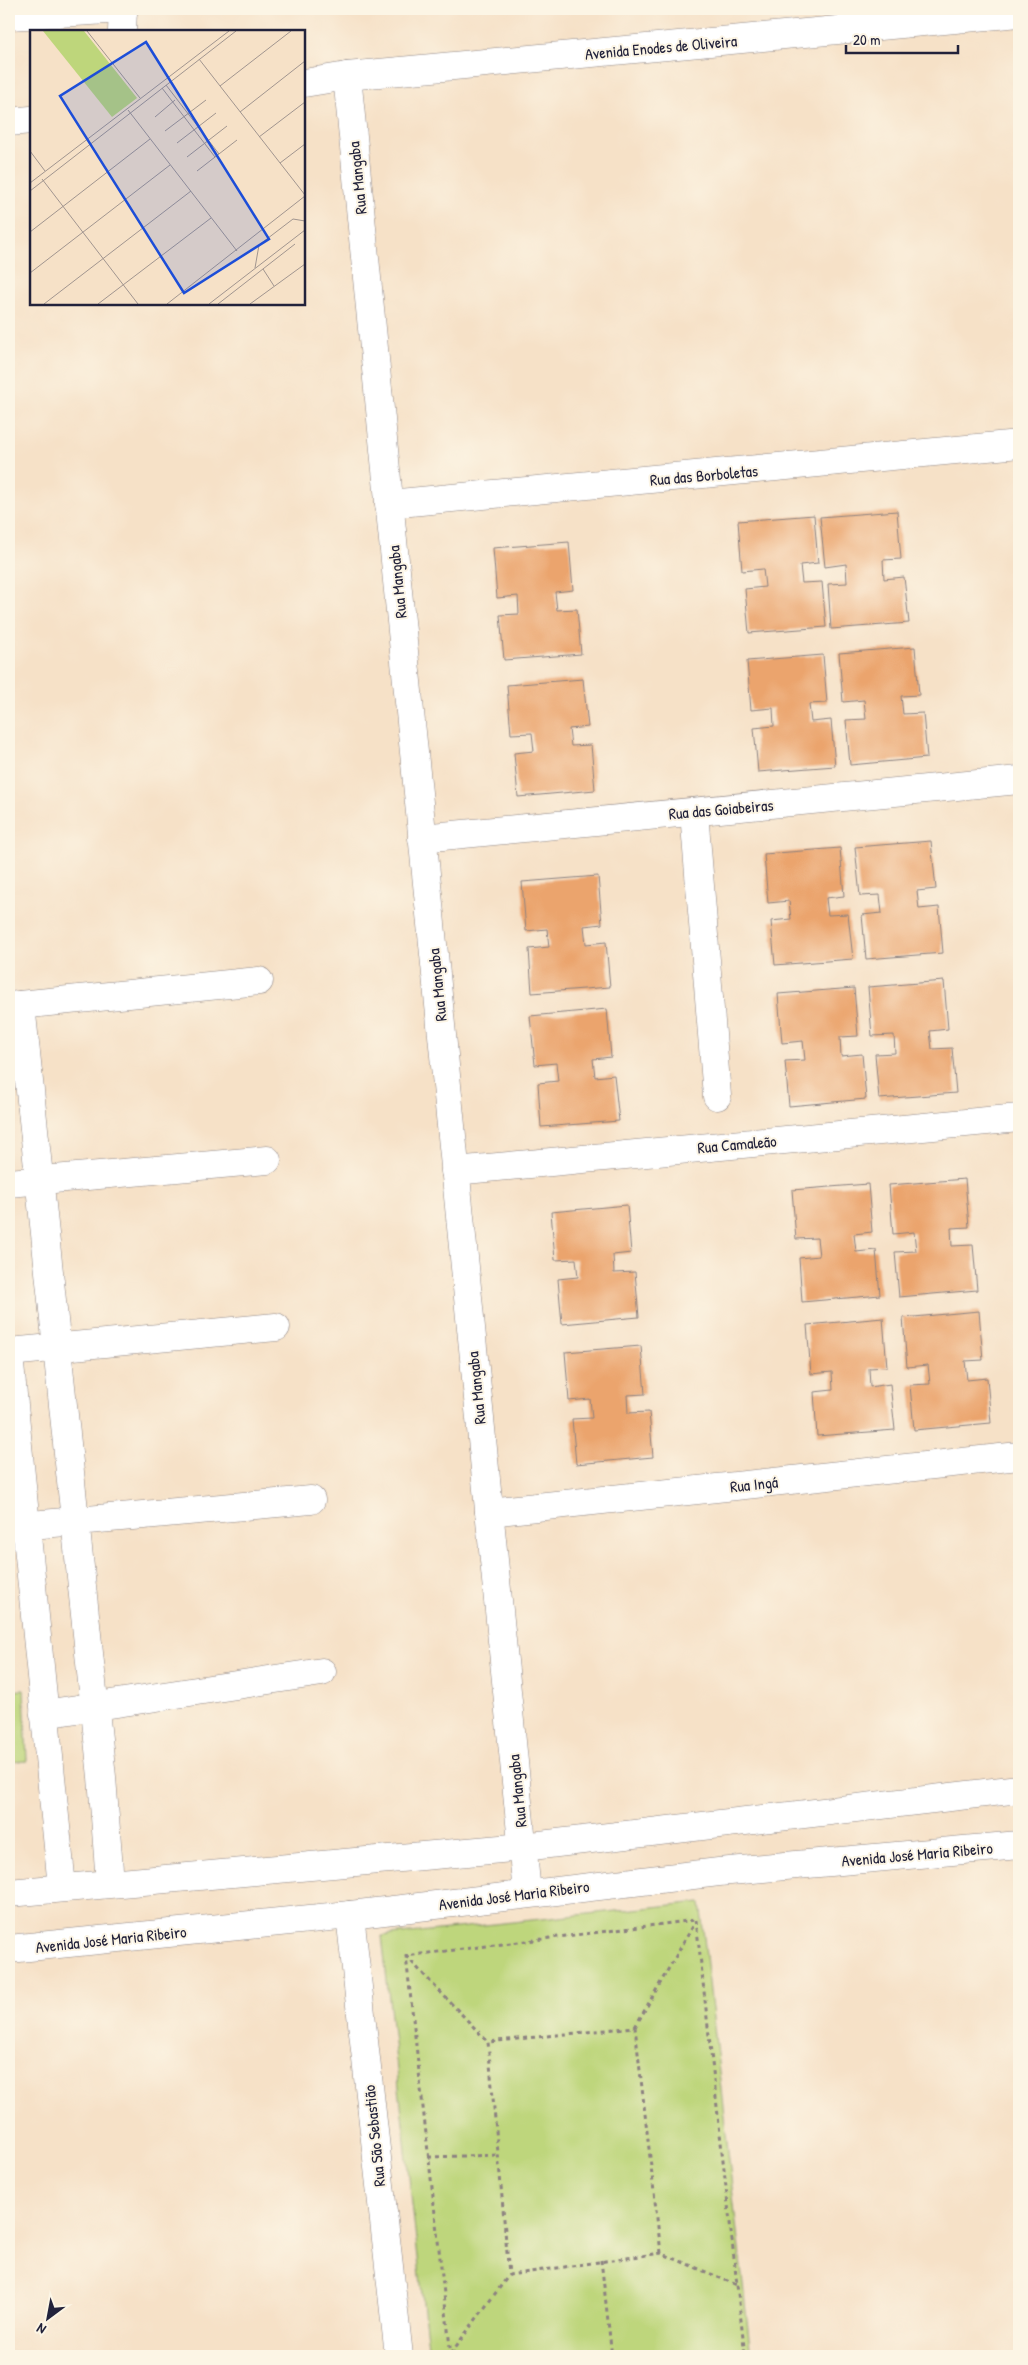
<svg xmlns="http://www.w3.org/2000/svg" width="1028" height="2365" font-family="'Patrick Hand',sans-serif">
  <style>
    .green { fill: #bed67b; stroke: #707c5b }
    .building { fill: #eba46d }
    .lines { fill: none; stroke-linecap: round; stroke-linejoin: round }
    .minor-casing { stroke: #8c8281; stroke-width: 29 }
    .highway-casing { stroke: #8c8281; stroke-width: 29 }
    .path { stroke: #8c8281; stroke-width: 3; stroke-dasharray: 4 4; stroke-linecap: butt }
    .minor { stroke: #fff; stroke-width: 28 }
    .highway { stroke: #fff; stroke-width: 28 }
    .labels { text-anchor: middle; stroke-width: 4; stroke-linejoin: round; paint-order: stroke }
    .street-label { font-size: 16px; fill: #22223b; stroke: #fcf5e5 }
    .inset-road { fill: none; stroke: #a1958f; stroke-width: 1 }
    .view { fill: #1d4ed8; fill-opacity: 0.15; stroke: #1d4ed8; stroke-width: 2.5 }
    .inset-edge { fill: none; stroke: #22223b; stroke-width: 2.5 }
  </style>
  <rect width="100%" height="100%" fill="#fcf5e5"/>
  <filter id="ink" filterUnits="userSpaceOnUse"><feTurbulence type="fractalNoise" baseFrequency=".02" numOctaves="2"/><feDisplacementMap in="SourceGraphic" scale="10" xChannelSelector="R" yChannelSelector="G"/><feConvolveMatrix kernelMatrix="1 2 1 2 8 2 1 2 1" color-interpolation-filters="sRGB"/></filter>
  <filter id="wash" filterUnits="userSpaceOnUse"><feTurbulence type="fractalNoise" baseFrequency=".0096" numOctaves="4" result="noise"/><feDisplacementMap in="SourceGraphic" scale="20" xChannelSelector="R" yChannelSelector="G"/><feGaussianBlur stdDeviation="1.12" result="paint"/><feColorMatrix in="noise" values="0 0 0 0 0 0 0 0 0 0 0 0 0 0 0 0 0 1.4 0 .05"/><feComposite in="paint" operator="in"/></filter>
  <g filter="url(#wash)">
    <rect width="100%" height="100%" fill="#f6e1c7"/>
    <g class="green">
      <path d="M24 1690 27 1761 9 1762V1691Z"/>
      <path d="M700 1902 751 2356H429L382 1936Z"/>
    </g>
    <g id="blocks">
      <g class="building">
        <path d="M897 511 901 559 883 560 884 579 904 577 909 623 831 629 828 584 847 583 846 564 825 567 820 517Z"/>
        <path d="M814 515 818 563 800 565 802 583 822 582 826 627 749 633 745 589 765 587 763 569 742 571 738 521Z"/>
        <path d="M569 542 573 590 555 592 557 610 577 609 581 654 504 660 500 615 519 614 518 596 497 598 493 548Z"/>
        <path d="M915 647 919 695 901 696 903 714 923 713 927 758 850 765 846 720 866 719 864 700 843 702 839 653Z"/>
        <path d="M823 655 827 703 809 704 811 722 831 720 835 766 758 772 754 728 774 726 773 708 751 710 747 661Z"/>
        <path d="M583 679 588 727 569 729 571 746 591 745 595 790 518 797 514 753 534 751 532 733 511 734 507 685Z"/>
        <path d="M931 841 936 889 917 891 919 909 939 907 943 953 866 959 862 915 882 913 880 895 860 896 855 847Z"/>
        <path d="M840 848 844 896 826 898 828 915 848 914 853 959 775 965 771 921 791 919 789 901 768 903 764 854Z"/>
        <path d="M598 876 602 924 584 926 586 944 606 942 610 987 532 993 529 949 549 947 547 929 526 931 522 882Z"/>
        <path d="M944 981 948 1029 930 1031 932 1049 952 1048 956 1093 879 1099 875 1054 895 1053 894 1035 872 1036 868 987Z"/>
        <path d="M854 988 858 1036 840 1037 841 1056 862 1054 866 1099 789 1106 785 1061 805 1060 803 1041 782 1043 778 994Z"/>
        <path d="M607 1009 611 1057 593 1059 595 1077 614 1075 619 1121 541 1127 538 1083 558 1081 556 1063 535 1065 530 1016Z"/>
        <path d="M965 1179 969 1227 951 1228 952 1246 973 1245 977 1290 899 1297 895 1252 916 1251 914 1232 893 1234 889 1185Z"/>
        <path d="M868 1184 872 1232 854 1234 856 1252 876 1250 880 1295 802 1302 799 1258 819 1256 817 1238 796 1239 792 1190Z"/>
        <path d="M627 1205 631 1253 613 1255 614 1273 635 1272 639 1317 562 1324 558 1279 578 1277 576 1259 555 1260 551 1212Z"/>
        <path d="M979 1311 983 1360 965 1361 967 1380 987 1378 991 1423 914 1430 910 1385 930 1384 928 1365 907 1367 903 1318Z"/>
        <path d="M883 1318 887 1367 869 1368 870 1387 890 1384 895 1430 817 1436 814 1392 833 1390 832 1372 811 1374 807 1325Z"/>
        <path d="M641 1346 645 1394 627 1395 628 1413 649 1412 653 1457 576 1464 572 1419 592 1418 590 1399 569 1401 565 1352Z"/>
      </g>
    </g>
  </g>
  <g filter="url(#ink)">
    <use href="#blocks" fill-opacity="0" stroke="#8c8281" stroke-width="1"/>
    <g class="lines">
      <defs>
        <g id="minor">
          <path d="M122 31 123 10"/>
          <path d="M347 76 527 1893"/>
          <path d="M304 83 347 76 1019 13"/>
          <path d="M9 122 31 120"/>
          <path d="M389 504 1019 444"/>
          <path d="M694 812 717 1096"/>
          <path d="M422 838 1019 780"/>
          <path d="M21 1005 102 1777 110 1883"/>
          <path d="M9 1006 259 981"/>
          <path d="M455 1171 1019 1118"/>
          <path d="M9 1183 267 1160"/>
          <path d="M9 1352 276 1327"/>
          <path d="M9 1355 62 1887"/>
          <path d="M489 1512 1019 1456"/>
          <path d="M9 1527 311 1500"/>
          <path d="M44 1714 322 1672"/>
          <path d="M9 1893 523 1847 1019 1789"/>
          <path d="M350 1915 399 2356"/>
          <path d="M9 1949 350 1915 719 1872 1019 1845"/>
        </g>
        <path id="highway" d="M9 16 124 9"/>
      </defs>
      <use href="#minor" class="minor-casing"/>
      <use href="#highway" class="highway-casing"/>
      <g class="path">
        <path d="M696 1920 745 2356"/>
        <path d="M406 1956 488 2042"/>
        <path d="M635 2027 696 1921"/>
        <path d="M428 2157 498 2155"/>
        <path d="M661 2253 635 2027 488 2042 509 2275 661 2253 737 2285"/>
        <path d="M601 2260 612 2356"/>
        <path d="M451 2353 509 2275"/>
        <path d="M451 2356 406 1956 696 1920"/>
      </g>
      <use href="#minor" class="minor"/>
      <use href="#highway" class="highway"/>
    </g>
  </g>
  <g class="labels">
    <g class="street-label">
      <text transform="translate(661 47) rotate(-5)" y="6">Avenida Enodes de Oliveira</text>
      <text transform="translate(357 178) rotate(-96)" y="6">Rua Mangaba</text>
      <text transform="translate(704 475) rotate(-5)" y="6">Rua das Borboletas</text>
      <text transform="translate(397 582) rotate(-96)" y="6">Rua Mangaba</text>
      <text transform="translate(721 809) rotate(-5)" y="6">Rua das Goiabeiras</text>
      <text transform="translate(437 985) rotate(-96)" y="6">Rua Mangaba</text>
      <text transform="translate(737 1144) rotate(-5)" y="6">Rua Camaleão</text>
      <text transform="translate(476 1388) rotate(-96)" y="6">Rua Mangaba</text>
      <text transform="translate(754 1484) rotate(-6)" y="6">Rua Ingá</text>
      <text transform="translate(517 1791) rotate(-96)" y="6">Rua Mangaba</text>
      <text transform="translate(917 1854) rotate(-5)" y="6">Avenida José Maria Ribeiro</text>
      <text transform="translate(514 1895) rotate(-7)" y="6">Avenida José Maria Ribeiro</text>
      <text transform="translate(111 1939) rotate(-6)" y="6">Avenida José Maria Ribeiro</text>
      <text transform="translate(374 2136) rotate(-96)" y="6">Rua São Sebastião</text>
    </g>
  </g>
  <g transform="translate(30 30)">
    <rect width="275" height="275" fill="#f6e1c7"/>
    <path d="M13 1H54L107 68 82 87Z" fill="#bed67b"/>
    <path class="inset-road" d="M57 1 110 68M169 29 275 165M136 55 189 124M190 56 261 1M132 58 185 127M98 80 207 221M210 82 275 31M125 87 145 70M135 101 176 70M229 107 275 72M147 113 186 83M0 121 15 141M157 127 197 96M250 133 275 114M167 141 207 110M12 149 108 274M0 153 199 1M0 161 206 1M0 202 120 109M225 238 229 215 263 189 275 191M233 239 244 256M0 243 140 135M14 274 161 161M68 274 181 188M137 274 275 166M179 274 275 200M188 274 265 214M220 274 275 234"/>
    <path class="view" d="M116 12 239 209 154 263 30 66Z"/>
    <rect width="275" height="275" class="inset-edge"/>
  </g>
  <rect width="1028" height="2365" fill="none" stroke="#fcf5e5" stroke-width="30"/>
  <g transform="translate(48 2318) rotate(212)" stroke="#fcf5e5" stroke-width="4" paint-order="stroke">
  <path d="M0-4L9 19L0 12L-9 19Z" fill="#22223b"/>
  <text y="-8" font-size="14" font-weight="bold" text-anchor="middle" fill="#22223b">N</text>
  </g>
  <path d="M846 45v8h112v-8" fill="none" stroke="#22223b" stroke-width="2.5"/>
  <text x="853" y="45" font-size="15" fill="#22223b" stroke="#fcf5e5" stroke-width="4" paint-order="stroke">20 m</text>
</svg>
